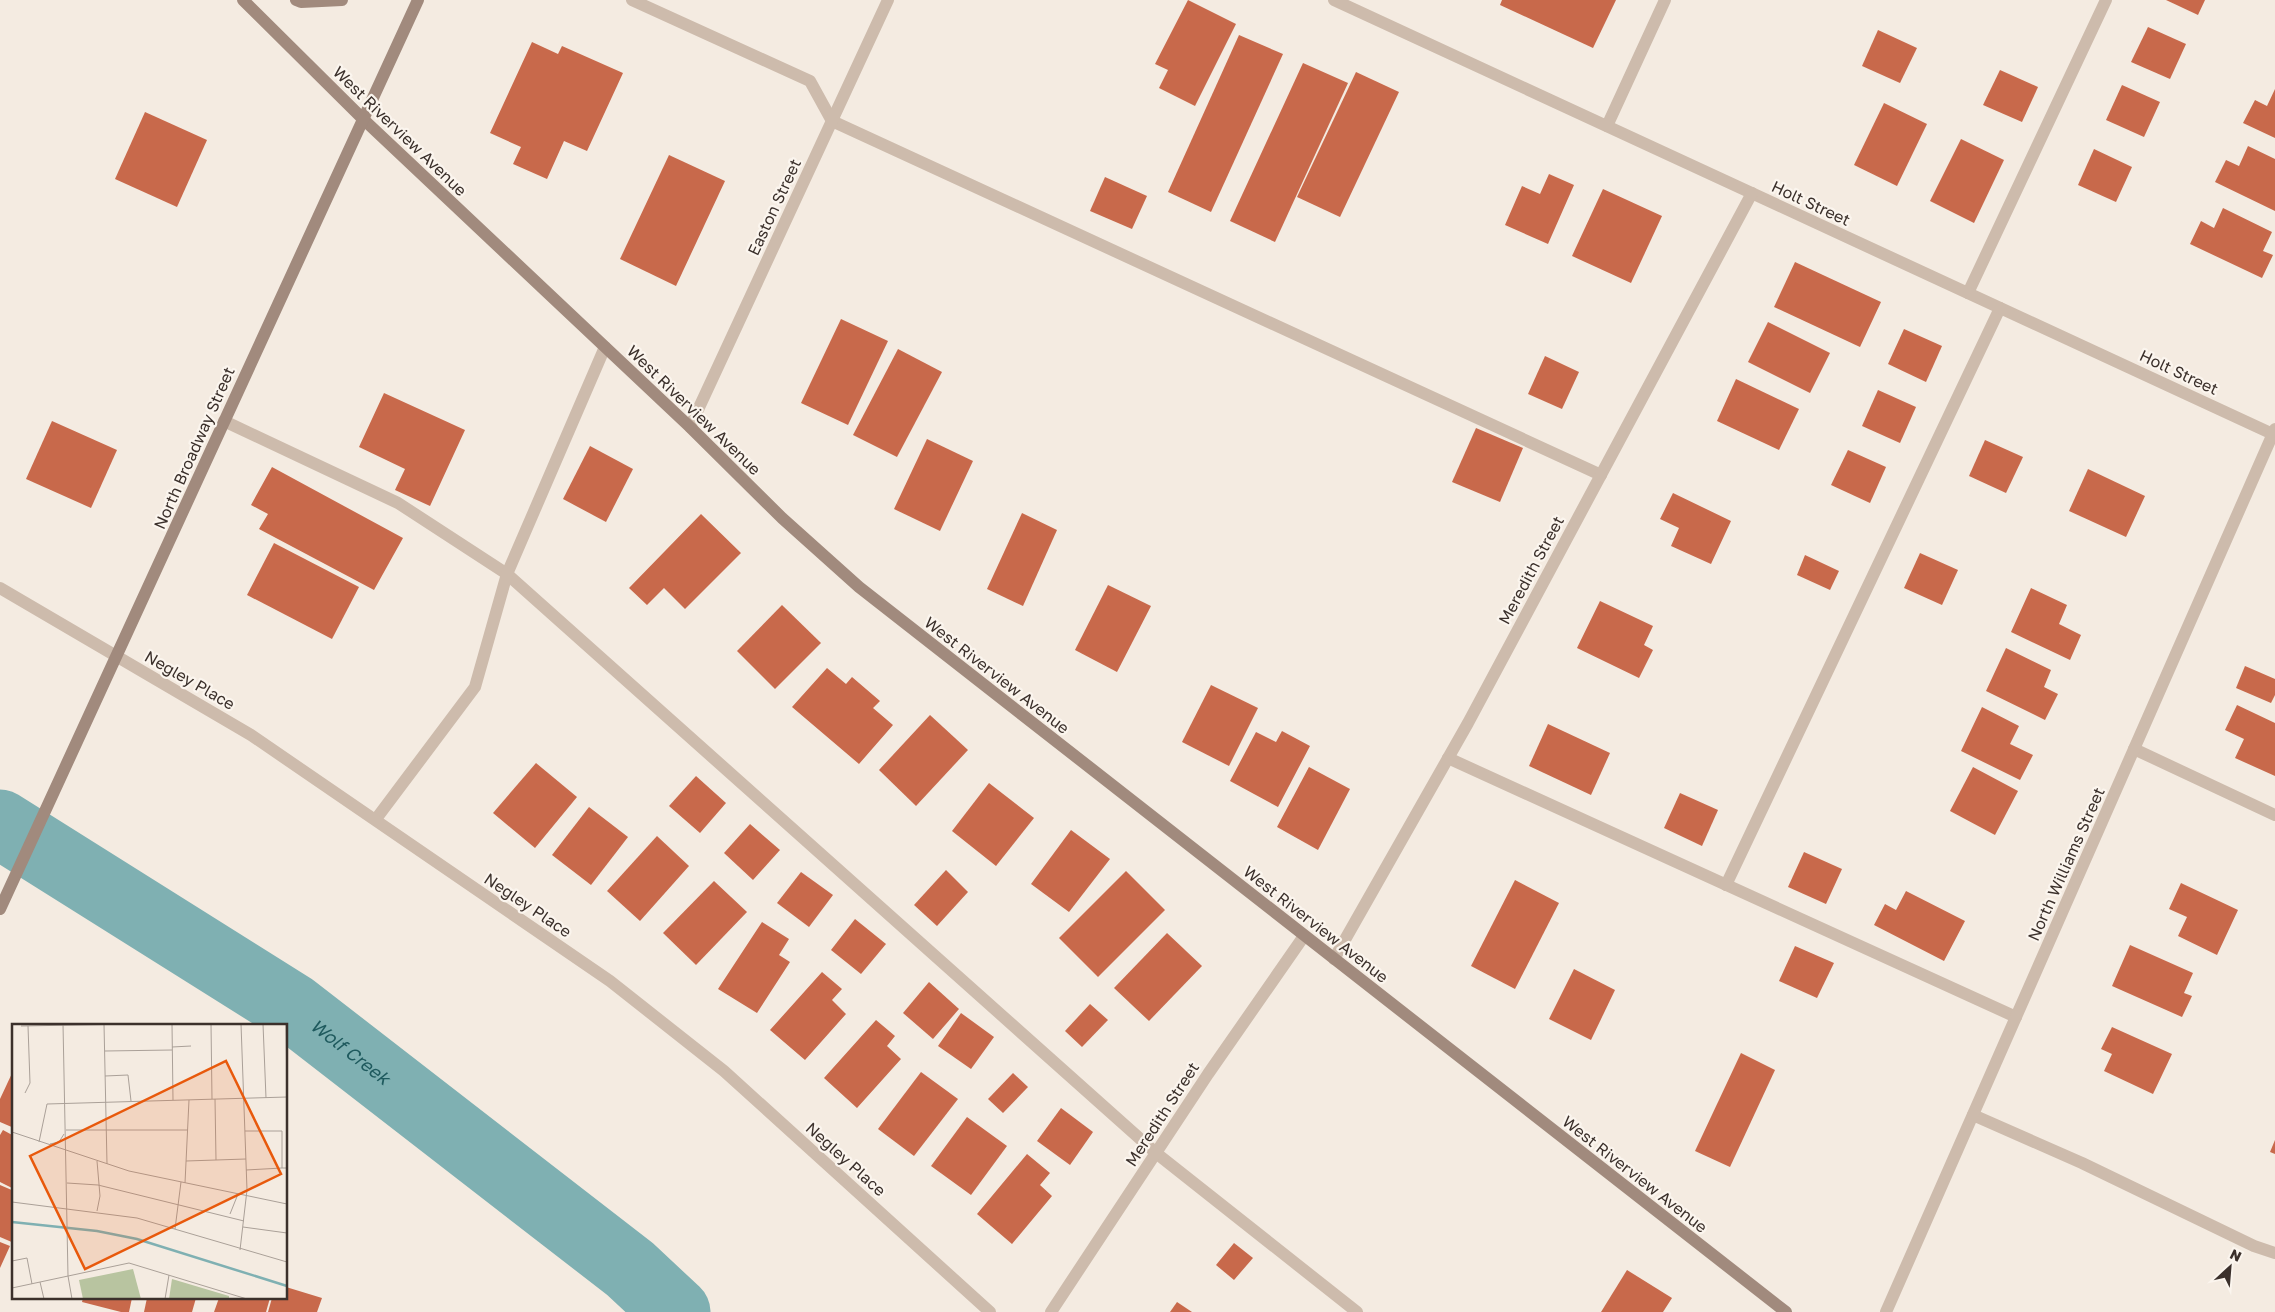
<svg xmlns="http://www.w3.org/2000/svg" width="2275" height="1312" font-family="'Golos Text',sans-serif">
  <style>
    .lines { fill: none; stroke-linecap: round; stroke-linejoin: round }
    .river { stroke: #7fb0b2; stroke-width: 69 }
    .building { fill: #c8694b }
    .lane { stroke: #cdbbac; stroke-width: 12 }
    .street { stroke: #cdbbac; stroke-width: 12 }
    .secondary { stroke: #a18a7d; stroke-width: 12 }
    .labels { text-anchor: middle; stroke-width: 4.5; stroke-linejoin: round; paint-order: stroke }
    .street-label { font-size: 16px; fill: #3b302b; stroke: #fbf5ee }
    .water-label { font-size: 18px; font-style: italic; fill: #1f5a5e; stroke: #fbf5ee }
    .inset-river { fill: none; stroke: #7fb0b2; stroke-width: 2.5 }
    .inset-road { fill: none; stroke: #aaa098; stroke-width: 1 }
    .view { fill: #e8590c; fill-opacity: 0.15; stroke: #e8590c; stroke-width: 2.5 }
    .inset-edge { fill: none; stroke: #3b302b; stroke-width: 2.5 }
  </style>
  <rect width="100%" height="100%" fill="#f4ebe1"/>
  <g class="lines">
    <path class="river" id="s1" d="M0 824 293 1008 630 1269 676 1312"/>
  </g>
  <g class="building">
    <path d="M1188 0 1236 24 1195 106 1159 88 1168 70 1155 64Z"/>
    <path d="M1502 0H1616L1593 48 1500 5Z"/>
    <path d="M2166 0H2205L2198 15Z"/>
    <path d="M2148 27 2186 44 2170 79 2131 62Z"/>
    <path d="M1878 30 1917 48 1900 83 1862 66Z"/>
    <path d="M1239 35 1283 54 1211 212 1168 192Z"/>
    <path d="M532 42 558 54 562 46 623 73 587 151 564 141 547 179 513 164 521 147 490 133Z"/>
    <path d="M1303 63 1348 83 1275 242 1230 221Z"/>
    <path d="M2000 70 2038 87 2022 122 1983 105Z"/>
    <path d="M1356 72 1399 92 1340 217 1297 197Z"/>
    <path d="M2122 85 2160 102 2144 137 2106 120Z"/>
    <path d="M2275 89V138L2243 123 2255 100 2267 106Z"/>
    <path d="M1884 103 1927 124 1897 186 1854 165Z"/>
    <path d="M145 112 207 140 177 207 115 179Z"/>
    <path d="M1961 139 2004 160 1974 223 1930 201Z"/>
    <path d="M2248 146 2275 159V211L2215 182 2226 160 2239 166Z"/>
    <path d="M2094 149 2132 167 2116 202 2078 185Z"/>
    <path d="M669 155 725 181 676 286 620 259Z"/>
    <path d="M1549 174 1574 185 1548 244 1505 225 1522 186 1540 194Z"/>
    <path d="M1105 177 1147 196 1132 229 1090 211Z"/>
    <path d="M1603 189 1662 216 1631 283 1572 256Z"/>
    <path d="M2223 208 2272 232 2263 251 2273 255 2262 278 2190 244 2201 221 2214 228Z"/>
    <path d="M1795 262 1881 302 1860 347 1774 307Z"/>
    <path d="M841 319 888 341 848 425 801 403Z"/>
    <path d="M1768 322 1830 353 1810 393 1748 362Z"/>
    <path d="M1904 329 1942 346 1926 382 1888 364Z"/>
    <path d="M898 349 942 372 897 457 853 435Z"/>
    <path d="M1545 356 1579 372 1562 409 1528 394Z"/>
    <path d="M1736 379 1799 409 1779 450 1717 421Z"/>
    <path d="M1878 390 1916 407 1900 443 1862 426Z"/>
    <path d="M384 393 465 430 430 506 395 490 405 469 359 447Z"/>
    <path d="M52 421 117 450 91 508 26 479Z"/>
    <path d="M1476 428 1523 448 1500 502 1452 482Z"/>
    <path d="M927 439 973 461 940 531 894 509Z"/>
    <path d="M1985 440 2023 457 2006 493 1969 476Z"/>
    <path d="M590 446 633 469 606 522 563 499Z"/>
    <path d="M1848 450 1886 467 1870 503 1831 485Z"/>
    <path d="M272 467 403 538 374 590 259 529 268 514 251 505Z"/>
    <path d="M2088 469 2145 496 2126 537 2069 511Z"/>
    <path d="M1673 493 1731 521 1711 564 1671 546 1679 528 1660 519Z"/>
    <path d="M1022 513 1057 530 1023 606 987 589Z"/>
    <path d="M701 514 741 553 685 609 664 588 647 605 629 588Z"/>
    <path d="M274 543 359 587 332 639 247 595Z"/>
    <path d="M1920 553 1958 570 1942 605 1904 588Z"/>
    <path d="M1805 555 1839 571 1830 590 1797 575Z"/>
    <path d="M1108 585 1151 606 1117 672 1075 650Z"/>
    <path d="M2031 588 2067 605 2059 624 2081 635 2070 660 2011 632Z"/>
    <path d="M1600 601 1653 626 1644 645 1653 650 1639 678 1577 648Z"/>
    <path d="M782 605 821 643 775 689 737 651Z"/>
    <path d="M2006 648 2051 670 2044 687 2058 694 2045 720 1986 691Z"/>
    <path d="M2245 666 2275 679V695L2271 703 2236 688Z"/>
    <path d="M827 668 846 684 852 677 880 701 873 708 893 725 859 764 792 707Z"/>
    <path d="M1211 685 1258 708 1229 766 1182 742Z"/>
    <path d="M2237 705 2275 723V776L2235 758 2244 739 2225 730Z"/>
    <path d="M1982 707 2019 726 2010 744 2033 755 2020 780 1961 751Z"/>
    <path d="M930 715 968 750 916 806 879 770Z"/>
    <path d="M1548 724 1610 753 1591 795 1529 766Z"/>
    <path d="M1282 731 1310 746 1278 807 1230 781 1256 732 1276 742Z"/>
    <path d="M536 763 577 797 535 848 493 813Z"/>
    <path d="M1309 767 1350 789 1318 850 1277 827Z"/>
    <path d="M1973 767 2018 791 1995 835 1950 811Z"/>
    <path d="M696 776 726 803 700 833 669 806Z"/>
    <path d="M989 783 1034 818 996 866 952 831Z"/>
    <path d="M1680 793 1718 810 1702 846 1664 828Z"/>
    <path d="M589 807 628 837 591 885 552 855Z"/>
    <path d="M750 824 780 850 753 880 724 853Z"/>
    <path d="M1071 830 1110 859 1069 912 1031 884Z"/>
    <path d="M657 836 689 866 640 921 607 891Z"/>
    <path d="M1804 852 1842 869 1826 904 1788 887Z"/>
    <path d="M946 870 968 892 937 926 914 905Z"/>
    <path d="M1126 871 1165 910 1098 977 1059 938Z"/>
    <path d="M801 872 833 895 809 927 777 903Z"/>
    <path d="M1515 880 1559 903 1515 989 1471 966Z"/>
    <path d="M714 881 747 912 696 965 663 933Z"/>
    <path d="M2181 883 2238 910 2217 955 2178 936 2187 917 2169 909Z"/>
    <path d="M1906 891 1965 921 1944 961 1874 925 1885 904 1896 910Z"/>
    <path d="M855 919 886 944 861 974 831 950Z"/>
    <path d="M762 922 789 939 779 955 790 962 757 1013 718 989Z"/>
    <path d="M1167 933 1202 966 1149 1021 1114 988Z"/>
    <path d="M2130 945 2193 973 2184 993 2192 996 2182 1017 2112 986Z"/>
    <path d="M1795 946 1834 963 1817 998 1779 981Z"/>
    <path d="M1574 969 1615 990 1591 1040 1549 1019Z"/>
    <path d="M822 972 842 989 832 1000 846 1014 805 1060 770 1030Z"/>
    <path d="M929 982 959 1009 933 1039 903 1013Z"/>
    <path d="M1090 1004 1108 1020 1082 1047 1065 1031Z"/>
    <path d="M961 1013 994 1037 971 1069 938 1046Z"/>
    <path d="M876 1020 895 1036 887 1046 901 1059 857 1108 824 1078Z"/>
    <path d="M2112 1027 2172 1054 2153 1094 2104 1071 2112 1054 2101 1049Z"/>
    <path d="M1741 1053 1775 1070 1730 1167 1695 1151Z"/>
    <path d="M14 1069V1128L0 1122V1099Z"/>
    <path d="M921 1072 958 1099 914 1156 878 1129Z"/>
    <path d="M1013 1073 1028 1087 1003 1113 988 1099Z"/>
    <path d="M1061 1108 1093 1132 1070 1165 1037 1141Z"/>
    <path d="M967 1117 1007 1146 971 1195 931 1166Z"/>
    <path d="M3 1130 14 1136V1189L0 1182V1135Z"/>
    <path d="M2275 1140V1154L2270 1152Z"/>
    <path d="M1027 1154 1050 1173 1040 1185 1052 1196 1012 1244 977 1214Z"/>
    <path d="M0 1185 14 1191V1243L0 1237Z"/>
    <path d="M0 1242 10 1246 0 1268Z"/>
    <path d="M1234 1243 1253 1258 1234 1280 1216 1265Z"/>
    <path d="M1627 1270 1672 1298 1663 1312H1601Z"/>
    <path d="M286 1287 322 1298 317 1312H268L272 1298H286Z"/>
    <path d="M83 1298H132L129 1312H121L82 1302Z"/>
    <path d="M147 1298H196L192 1312H144Z"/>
    <path d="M219 1298H270L266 1312H214Z"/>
    <path d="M1177 1302 1192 1312H1170Z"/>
  </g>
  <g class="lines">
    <g class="lane">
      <path d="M632 0 810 81 832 121 1601 475"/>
      <path d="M1968 293 2106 0"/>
      <path d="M224 421 398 503 507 574 1156 1153 1357 1312"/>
      <path d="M2134 749 2275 815"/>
      <path d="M1448 758 2016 1017"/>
      <path d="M376 819 475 687 507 574 605 347"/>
      <path d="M1726 885 2000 308"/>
      <path d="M1973 1115 2082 1163 2254 1246 2275 1253"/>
    </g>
    <g class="street">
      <path d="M1334 0 2275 435"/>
      <path d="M1607 126 1665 0"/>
      <path d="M690 427 888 0"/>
      <path d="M0 588 251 735 610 981 724 1071 990 1312"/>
      <path d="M1334 959 1468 723 1752 193"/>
      <path d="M1051 1312 1208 1074 1304 936"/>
      <path d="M1886 1312 2275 429"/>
    </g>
    <g class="secondary">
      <path d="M243 0 362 118 690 427 782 518 859 587 1786 1312"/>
      <path d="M296 0 301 2 342 0"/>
      <path d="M0 909 418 0"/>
    </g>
  </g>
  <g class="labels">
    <g class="street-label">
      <text transform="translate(400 131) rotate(44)" y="6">West Riverview Avenue</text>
      <text transform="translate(1811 203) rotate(25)" y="6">Holt Street</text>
      <text transform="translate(774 207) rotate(-65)" y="6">Easton Street</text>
      <text transform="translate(2179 372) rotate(25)" y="6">Holt Street</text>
      <text transform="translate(694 410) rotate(44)" y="6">West Riverview Avenue</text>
      <text transform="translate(194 448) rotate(-66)" y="6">North Broadway Street</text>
      <text transform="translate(1531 570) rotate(-62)" y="6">Meredith Street</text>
      <text transform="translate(997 675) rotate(38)" y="6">West Riverview Avenue</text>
      <text transform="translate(190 680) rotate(30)" y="6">Negley Place</text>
      <text transform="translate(2066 864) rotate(-66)" y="6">North Williams Street</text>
      <text transform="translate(528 905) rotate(34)" y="6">Negley Place</text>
      <text transform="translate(1316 924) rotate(38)" y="6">West Riverview Avenue</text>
      <text transform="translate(1162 1114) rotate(-57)" y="6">Meredith Street</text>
      <text transform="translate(846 1159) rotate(42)" y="6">Negley Place</text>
      <text transform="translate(1635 1174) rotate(38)" y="6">West Riverview Avenue</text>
    </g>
    <g class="water-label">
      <text dy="6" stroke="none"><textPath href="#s1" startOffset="418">Wolf Creek</textPath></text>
    </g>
  </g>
  <g transform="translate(12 1024)">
    <rect width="275" height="275" fill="#f4ebe1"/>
    <path d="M160 255 217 272V275H157Z" fill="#b8c4a0"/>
    <path d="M121 245 129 275H71L67 256Z" fill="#b8c4a0"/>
    <path class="inset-river" d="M0 198 85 207 125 215 275 262"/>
    <path class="inset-road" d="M51 0 56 252 60 275M92 0 95 140M160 0 161 76M199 0 200 75M251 0 254 74M274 0 275 73M9 2 120 0M160 23 179 22M93 27 160 26M93 52 116 51 119 77M13 69 18 59 16 2M203 75 204 136M54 106H176M233 107H270V144H275M0 108 117 147 275 180M27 118 35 80 275 73M38 120 47 118 52 110M85 137 88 172 85 187M174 137 234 135M234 146 270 144M55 159 86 161 232 197M173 159 177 76M0 178 125 194 275 238M218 190 226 170M231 203 275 209M163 205 169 158M228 226 235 166 229 0M0 237 15 234 20 260M28 258 32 275M0 264 117 239 235 275M153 275 157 251"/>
    <path class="view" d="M214 37 269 150 73 245 18 132Z"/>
    <rect width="275" height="275" class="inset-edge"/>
  </g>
  <g transform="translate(2230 1267) rotate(26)" stroke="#fbf5ee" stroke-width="4" paint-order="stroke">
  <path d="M0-4L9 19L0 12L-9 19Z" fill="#3b302b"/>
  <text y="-8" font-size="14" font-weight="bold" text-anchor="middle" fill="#3b302b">N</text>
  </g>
</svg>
